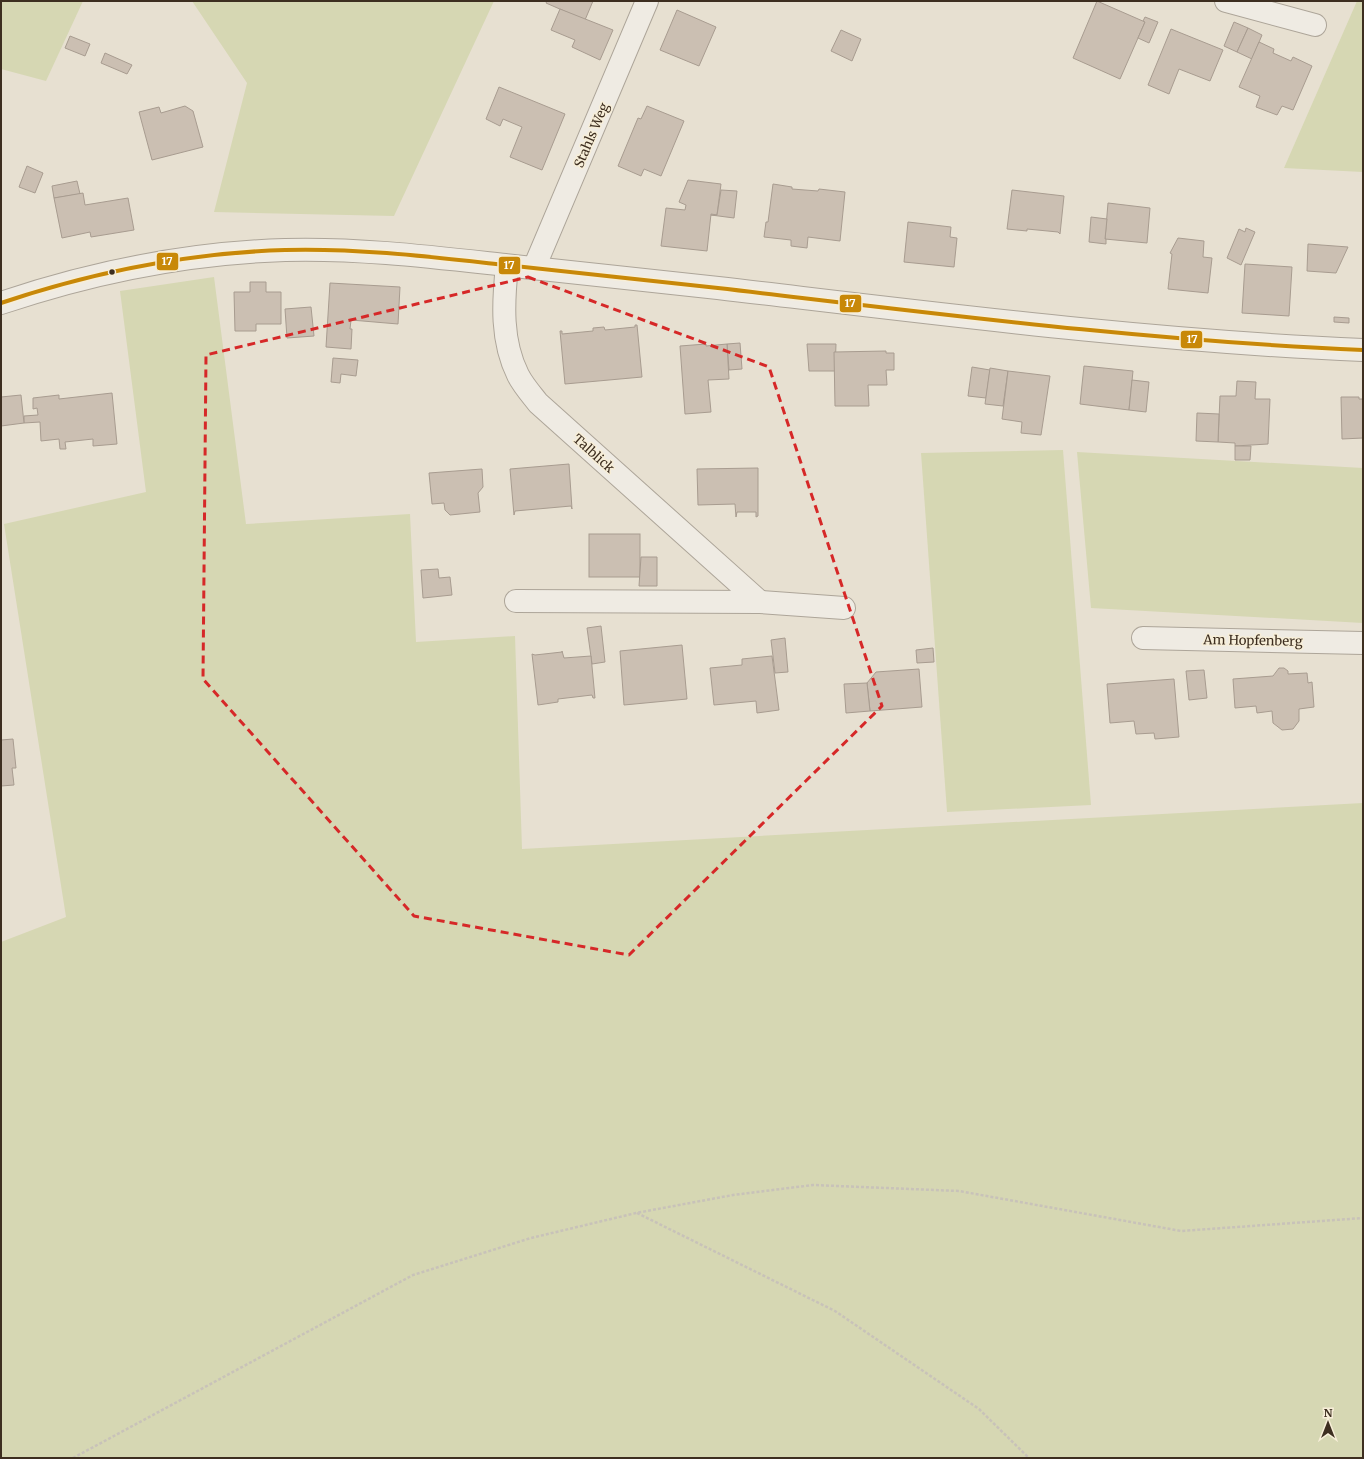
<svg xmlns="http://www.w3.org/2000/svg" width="1364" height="1459" font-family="Merriweather,serif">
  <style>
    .green { fill: #d6d7b3 }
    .building { fill: #cbbfb2; stroke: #a89c90 }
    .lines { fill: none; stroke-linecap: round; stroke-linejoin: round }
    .minor-casing { stroke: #ada599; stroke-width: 24 }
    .path { stroke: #c8c2b9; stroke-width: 2.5; stroke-dasharray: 3 2; stroke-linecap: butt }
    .minor { stroke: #efebe3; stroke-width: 22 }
    .bus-1-casing { stroke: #f7eed8; stroke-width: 7 }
    .bus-1 { stroke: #c88808; stroke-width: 4 }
    .marked { fill: none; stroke: #d62828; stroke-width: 3; stroke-dasharray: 8 5; stroke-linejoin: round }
    .bus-dot { fill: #3d2e20; stroke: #f7eed8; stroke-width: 1.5 }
    .labels { text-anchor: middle; stroke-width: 3; stroke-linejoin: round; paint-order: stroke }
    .street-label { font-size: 13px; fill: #3d2e20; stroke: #f7eed8 }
    .line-badge { stroke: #f7eed8; stroke-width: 1.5 }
    .badge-label { font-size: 11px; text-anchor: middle; font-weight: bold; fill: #fff }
  </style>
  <rect width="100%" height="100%" fill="#e7e0d1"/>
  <g class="green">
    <path d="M1 1H83L46 81 1 69Z"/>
    <path d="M192 1H494L394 216 214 212 247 83Z"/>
    <path d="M1357 1H1363V172L1284 168Z"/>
    <path d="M214 277 246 524 410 514 416 642 515 636 522 849 1363 803V1458H1V942L66 917 4 524 146 492 120 291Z"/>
    <path d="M1063 450 1091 805 947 812 921 453Z"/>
    <path d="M1077 452 1363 468V623L1091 608Z"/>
  </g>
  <g class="building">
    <path d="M547 1H593L585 20 546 3Z"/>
    <path d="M1097 1 1145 22 1120 79 1073 58Z"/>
    <path d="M560 9 613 30 600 60 572 47 575 40 551 30Z"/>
    <path d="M677 10 716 27 699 66 660 50Z"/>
    <path d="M1145 17 1158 22 1149 43 1138 38 1145 22 1143 21Z"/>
    <path d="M1234 22 1248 28 1237 52 1224 46Z"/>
    <path d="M1248 28 1262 35 1252 59 1237 52Z"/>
    <path d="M1171 29 1223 50 1210 81 1179 69 1169 94 1148 85Z"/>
    <path d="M841 30 861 39 852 61 831 51Z"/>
    <path d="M70 36 90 44 85 56 65 48Z"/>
    <path d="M1259 42 1274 49 1273 53 1291 61 1293 57 1312 66 1293 110 1282 106 1277 115 1256 107 1260 96 1239 87Z"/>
    <path d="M105 53 132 65 127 74 101 63Z"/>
    <path d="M499 87 565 114 542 170 510 157 522 127 503 119 500 126 486 119Z"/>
    <path d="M185 106 193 111 203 147 152 160 139 112 159 107 161 113Z"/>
    <path d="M647 106 684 121 661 176 644 169 641 176 618 166 638 118 641 119Z"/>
    <path d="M27 166 43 173 35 193 19 187Z"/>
    <path d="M688 180 721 184 717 215 711 214 707 251 661 246 666 208 685 210 686 205 679 202Z"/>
    <path d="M77 181 80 194 54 198 52 186Z"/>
    <path d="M773 184 792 187V189L818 191 819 189 845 192 840 241 808 237 807 248 791 246V240L764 237 766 222H768Z"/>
    <path d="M721 190 737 191 734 218 711 215H717Z"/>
    <path d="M1012 190 1064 196 1060 234 1058 232 1027 229V231L1007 229Z"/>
    <path d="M83 193 85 205 128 198 134 230 91 237 90 232 62 238 54 198Z"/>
    <path d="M1108 203 1150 208 1147 243 1105 239Z"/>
    <path d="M1091 217 1107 219 1105 239H1106V244L1089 242Z"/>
    <path d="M908 222 951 227 950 237 957 238 954 267 904 262Z"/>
    <path d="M1246 228 1255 232 1241 265 1227 258 1239 229 1245 232Z"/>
    <path d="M1178 238 1204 241 1203 257 1212 258 1208 293 1168 289 1172 254 1170 253Z"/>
    <path d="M1308 244 1348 247 1336 273 1307 271Z"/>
    <path d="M1245 264 1292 267 1289 316 1242 313Z"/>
    <path d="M250 282H266V292H281V324H256V331H235L234 292H250Z"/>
    <path d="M330 283 400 287 398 324 351 320 350 329H352L351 349 326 347Z"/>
    <path d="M311 307 314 336 287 338 285 309Z"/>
    <path d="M1334 317 1349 318V323L1334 322Z"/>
    <path d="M635 325H637L642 377 565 384 560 331H562V334L593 331V328L604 327 605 330 635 327Z"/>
    <path d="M740 343 742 369 729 370 727 344Z"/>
    <path d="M706 344V346L727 344 729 379 708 380 711 412 685 414 680 346Z"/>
    <path d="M807 344H836L835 371H809Z"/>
    <path d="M886 351V353H894V370H886L887 385H868L869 406H835L834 352Z"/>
    <path d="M333 358 358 360 356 376 341 374 340 383 331 382Z"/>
    <path d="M1084 366 1133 371 1129 410 1080 404Z"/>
    <path d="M972 367 990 370 986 398 968 396Z"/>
    <path d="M990 368 1008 371 1003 406 985 404Z"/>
    <path d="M1008 371 1050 376 1041 435 1021 433 1022 422 1002 419Z"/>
    <path d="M1132 380 1149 382 1146 412 1129 410Z"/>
    <path d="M1237 381 1256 382 1255 399H1270L1268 444 1235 446V443L1218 442 1220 396H1236Z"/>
    <path d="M112 393 117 444 93 446V439L65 442 66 449H60L59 439 41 441 40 422 24 423V416L38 415 37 408 33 409V398L59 395V399Z"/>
    <path d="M21 395 24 423 1 426V397Z"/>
    <path d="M1341 397H1359V399H1363V438L1342 439Z"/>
    <path d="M1197 413 1219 414 1218 442 1196 441Z"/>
    <path d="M1235 446H1251L1250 460H1235Z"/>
    <path d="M569 464 572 509 571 506 515 511 514 515 510 469Z"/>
    <path d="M758 468V516L756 517V512H737L736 517 735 504 698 505 697 469Z"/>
    <path d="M482 469 483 487 478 493 480 512 450 515 445 510 444 503 432 504 429 473Z"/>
    <rect x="589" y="534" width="51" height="43"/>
    <path d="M641 557H657V586H639Z"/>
    <path d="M438 569 439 578 450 577 452 595 423 598 421 570Z"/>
    <path d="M601 626 605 662 592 664 587 628Z"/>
    <path d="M785 638 788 672 775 673 771 640Z"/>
    <path d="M682 645 687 699 624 705 620 651Z"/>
    <path d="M933 648 934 662 917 663 916 650Z"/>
    <path d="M562 651 564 658 591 656 595 698H593L592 695 558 699V702L538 705 532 654 535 655 562 652Z"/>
    <path d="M772 656 779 710 757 713 756 701 714 705 710 668 742 665V659Z"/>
    <path d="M1279 668H1284L1288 671V674L1307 673 1308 683 1312 682 1314 707 1299 709V721L1293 729 1282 730 1273 723 1272 711 1257 713 1256 706 1235 708 1233 679 1273 676Z"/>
    <path d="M919 669 922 707 870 711 867 683 876 672Z"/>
    <path d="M1204 670 1207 698 1189 700 1186 671Z"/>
    <path d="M1174 679 1179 737 1155 739 1154 733 1136 734 1134 721 1110 723 1107 684Z"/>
    <path d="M867 683 870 711 846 713 844 684Z"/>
    <path d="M13 739 16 768H12L14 785 1 786V740Z"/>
  </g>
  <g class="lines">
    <defs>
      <g id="minor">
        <path d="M1226 1 1315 25"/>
        <path d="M507 266C503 303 501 341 518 375 523 385 531 394 538 403L760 602"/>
        <path d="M534 268 647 1"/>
        <path d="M1 303C93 272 188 253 285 250 358 248 432 257 505 265 576 273 647 280 718 288 932 313 1147 341 1363 350"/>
        <path d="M516 601 760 602 844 608"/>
        <path d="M1143 638 1363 643"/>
      </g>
    </defs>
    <use href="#minor" class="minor-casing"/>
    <g class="path">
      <path d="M637 1213 835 1311 979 1409 1029 1458"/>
      <path d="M73 1458 413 1275 531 1238 636 1213 733 1195 813 1185 959 1191 1181 1231 1363 1218"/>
    </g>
    <use href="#minor" class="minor"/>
    <defs>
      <path id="bus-1" d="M1 303C93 272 188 253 285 250 358 248 432 257 505 265 576 273 647 280 718 288 932 313 1147 341 1363 350"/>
    </defs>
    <use href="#bus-1" class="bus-1-casing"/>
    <use href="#bus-1" class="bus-1"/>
  </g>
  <path class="marked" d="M528 277 769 367 882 706 629 955 414 916 203 679 206 355Z"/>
  <circle class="bus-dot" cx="112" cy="272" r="3.5"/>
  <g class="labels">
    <g class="street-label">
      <text transform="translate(591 135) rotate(-67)" y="5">Stahls Weg</text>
      <text transform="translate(594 453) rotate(42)" y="5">Talblick</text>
      <text transform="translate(1253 640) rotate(1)" y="5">Am Hopfenberg</text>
    </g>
  </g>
  <g class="line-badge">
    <rect x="156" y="252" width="23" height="19" rx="4" fill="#c88808"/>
    <rect x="498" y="256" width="23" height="19" rx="4" fill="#c88808"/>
    <rect x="839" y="294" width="23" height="19" rx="4" fill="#c88808"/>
    <rect x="1180" y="330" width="23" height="19" rx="4" fill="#c88808"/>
  </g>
  <g class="badge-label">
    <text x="167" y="265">17</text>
    <text x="509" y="269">17</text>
    <text x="850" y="307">17</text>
    <text x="1192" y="343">17</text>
  </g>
  <rect width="1364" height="1459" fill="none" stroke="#3d2e20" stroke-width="4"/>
  <g transform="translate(1328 1423)" stroke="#f7eed8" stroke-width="3" paint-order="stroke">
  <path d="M0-3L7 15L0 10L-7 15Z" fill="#3d2e20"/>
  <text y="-6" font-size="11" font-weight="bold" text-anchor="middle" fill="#3d2e20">N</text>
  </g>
</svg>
